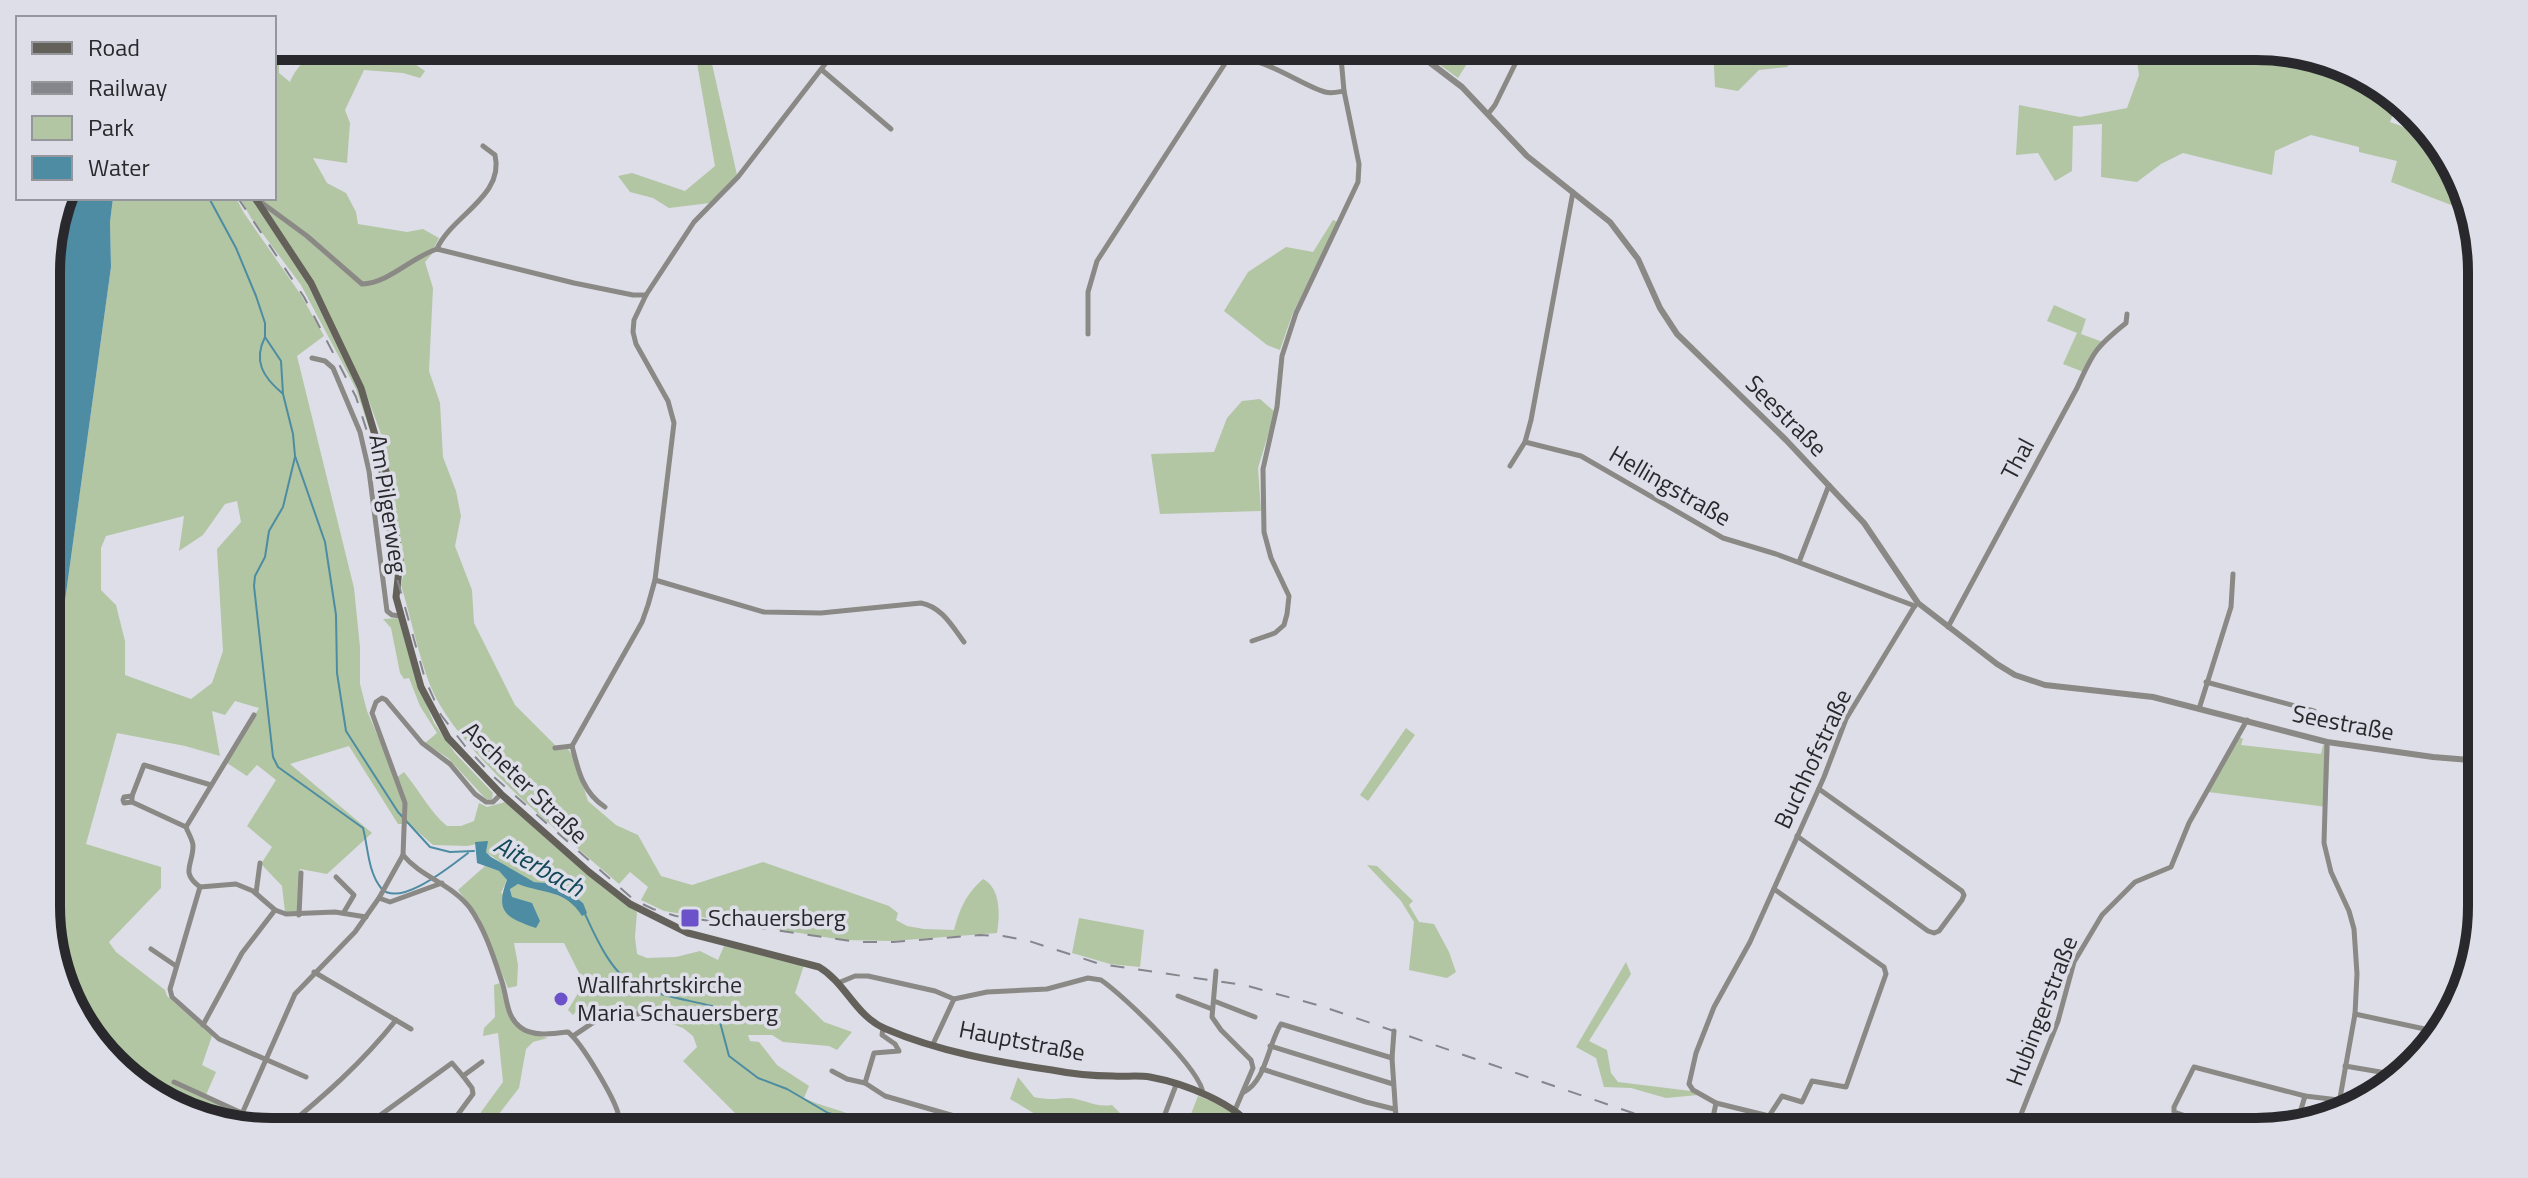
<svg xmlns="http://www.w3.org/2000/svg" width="2528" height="1178" font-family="'Titillium Web',sans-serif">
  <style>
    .green { fill: #b2c6a4; fill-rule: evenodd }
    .water { fill: #4d8ca2 }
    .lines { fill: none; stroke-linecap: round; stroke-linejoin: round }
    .stream { stroke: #4d8ca2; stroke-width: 2 }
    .minor { stroke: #8b8985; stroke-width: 5 }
    .tertiary { stroke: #8b8985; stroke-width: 6 }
    .secondary { stroke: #64615b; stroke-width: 7 }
    .rail { stroke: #85858c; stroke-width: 2; stroke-dasharray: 14 14; stroke-linecap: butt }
    .poi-dot { fill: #6b52cb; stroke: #dedee8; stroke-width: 3 }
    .labels { text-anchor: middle; stroke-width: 7; stroke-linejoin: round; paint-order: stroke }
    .street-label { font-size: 24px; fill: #29292d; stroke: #dedee8 }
    .poi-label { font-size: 24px; fill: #29292d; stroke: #dedee8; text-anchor: start }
    .water-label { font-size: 26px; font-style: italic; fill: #124859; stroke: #dedee8 }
    .rim { fill: none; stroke: #29292d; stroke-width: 10 }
  </style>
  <rect width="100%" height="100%" fill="#dedee8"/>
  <g class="green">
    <path d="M274 46H294L279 61V73L290 82C300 59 319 46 343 46L345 48 348 46H388L425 71 420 78 403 73 364 70 345 110 350 123 347 163 313 158 327 183 346 193 356 212 358 224 407 232 423 229 439 238 434 248 417 260 432 254 425 262 433 288 429 371 440 403 443 457 456 491 461 516 455 546 472 590 474 623 515 705 555 745 556 750 568 749 574 758 588 801 616 825 638 835 661 876 692 885 763 862 889 906 898 913 896 920 907 926 924 929 954 930C960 909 965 895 983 879 1001 888 1000 915 997 933L892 941 843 940 664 911 641 900 648 887 630 872 619 884C563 834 458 754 430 685 418 654 411 618 401 585L404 572 390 475 380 431 361 380 260 198H274Z"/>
    <path d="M694 46H708L737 175 710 203 669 208 653 198 630 192 618 176 632 173 685 191 715 166Z"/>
    <path d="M1414 46H1478L1458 78Z"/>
    <path d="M1713 46H1805L1787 67 1759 70 1738 91 1715 87Z"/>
    <path d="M2135 46H2256L2343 63 2397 105 2390 122C2441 139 2448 166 2467 211L2391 182 2397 161 2359 152V147L2311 135 2275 151 2272 175 2183 153 2161 164 2137 182 2101 177 2102 124 2073 126 2072 171 2055 181 2038 153 2016 155 2019 105 2080 117 2127 108 2139 75Z"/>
    <path d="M62 198H67L47 350V256Z"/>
    <path d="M113 198H236L244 213 301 295 324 336 297 356 354 588 360 647V684L367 711 396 778 404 772C419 790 430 812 447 826H461L474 821 479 803 487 807 505 802 600 885 637 912 635 937 637 954 647 958 676 957 700 951 718 960 724 946 804 965 795 993 824 1022 852 1032 837 1050 829 1046 783 1042 772 1035H748L750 1041 759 1042 777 1065 809 1086 804 1098C821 1106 836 1109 853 1115 867 1120 879 1128 894 1132H754L683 1061 697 1047 693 1036 683 1028 617 1004 592 1011 582 1005 573 1015 568 1010 584 983 564 943H514L518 965 517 986 508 988 479 917 458 890 485 866 499 871 507 880 501 893 512 897 510 888 518 884 547 890 575 904 583 903 559 884 534 882 514 872 486 852 487 842 467 846 433 845 409 824H398L349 746 290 764 372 833 327 874 300 869 297 912H285L282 886 261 864 272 847 247 826 276 780 257 765 247 776 227 763 259 708 235 701 225 715 212 711 220 756 185 746 117 733 86 844 161 867V888L109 942 116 952 165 990 167 996 212 1036 202 1065 216 1072 206 1095 241 1114 235 1125 185 1115 92 1043 48 936V724L111 267 110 222ZM237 501 241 522 217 549 223 651 212 683 191 699 125 675V641L116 605 101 590V548L106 536 184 516 179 551 203 535 225 504Z"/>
    <path d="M240 198H252L304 277 360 393 384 471 398 559 397 568 376 449 356 389 301 285 251 218Z"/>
    <path d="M1333 220 1338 222 1292 315 1280 350 1267 345 1224 311 1248 272 1286 247 1313 252Z"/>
    <path d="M2054 305 2086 319 2081 334 2103 342 2093 355 2086 373 2063 364 2077 333 2047 321Z"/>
    <path d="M1260 399 1275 412 1258 468 1261 511 1160 514 1151 454 1214 452 1227 418 1242 401Z"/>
    <path d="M399 618 415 676 434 723 455 753 493 793 492 799H486L448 758 425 743 437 733 420 706 409 678 404 679 400 673 391 628 383 619Z"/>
    <path d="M1406 728 1415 735 1368 801 1360 795Z"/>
    <path d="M2239 737 2243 739 2241 745 2321 754 2323 745 2330 746 2327 807 2208 792Z"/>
    <path d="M1367 865 1377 866 1413 901 1409 905 1419 922 1434 924 1449 952 1456 972 1447 978 1409 970 1414 922 1401 901Z"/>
    <path d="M1079 918 1144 930 1140 967 1110 964 1072 953Z"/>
    <path d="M1626 962 1631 974 1589 1041 1607 1050 1611 1073 1618 1082 1691 1091 1698 1095 1666 1098 1631 1088 1604 1087 1596 1058 1576 1047Z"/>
    <path d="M500 983C509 1019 509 1029 548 1038L533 1042 526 1049 519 1088 495 1119 494 1132H476L481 1112 503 1082 498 1033 483 1036 484 1028 495 1017 494 985Z"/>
    <path d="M1018 1077 1034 1097C1049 1100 1054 1099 1067 1098 1083 1098 1095 1108 1112 1105L1132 1125 1147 1132H1039L1045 1120 1010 1099Z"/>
    <path d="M1198 1096C1219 1104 1239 1112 1253 1132H1223L1219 1129 1184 1132Z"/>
  </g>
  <g class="water">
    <path d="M67 198H113L110 222 111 267 48 724 47 350Z"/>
    <path d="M488 841 486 852 491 857 534 882 559 884 583 903 587 913 582 916C565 889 544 894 518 884L510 889 512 897 532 903 540 921 536 928C508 918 494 913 507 880L499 871 477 863 475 842Z"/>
  </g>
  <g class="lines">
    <g class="stream">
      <path d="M209 198 236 248 256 296 265 323V337L281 361 283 394 293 434 295 456 325 542 336 615 337 673 346 731 398 812 430 847 450 852 474 851"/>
      <path d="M265 337C253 361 263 377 282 393"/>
      <path d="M295 457 283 507 269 531 265 557 255 576 254 586 273 757 278 767 363 828C368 847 368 872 381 888 399 909 452 865 468 853"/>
      <path d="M585 914C596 938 612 975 637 986 660 996 688 1000 712 1006L717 1011 729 1056 758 1078 787 1089 828 1113 852 1119 877 1132"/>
      <path d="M1047 1132 1054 1123 1083 1132"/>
    </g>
    <g class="minor">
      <path d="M822 70 891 129"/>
      <path d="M1488 114 1495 105 1524 46"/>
      <path d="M258 200 307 236 362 284C389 283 410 258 437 249"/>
      <path d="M437 249 574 283 633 295H646"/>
      <path d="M437 249C451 216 505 196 495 155L483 146"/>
      <path d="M1088 334V292L1097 261 1226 62C1249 46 1301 86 1325 92 1332 94 1338 92 1344 91"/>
      <path d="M312 358 325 361 333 368 360 432 369 471 387 611 392 615 402 616"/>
      <path d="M1525 442 1581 456 1723 538 1776 554 1915 606"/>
      <path d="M1510 466 1525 442 1531 420 1573 192"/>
      <path d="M1799 562 1829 485"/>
      <path d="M655 580 764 612 821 613 921 603C942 607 952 626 964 642"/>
      <path d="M1948 627 2077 388C2093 352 2096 347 2126 323L2127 314"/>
      <path d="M1252 641 1275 633 1284 625 1287 614 1289 596 1271 558 1264 532 1263 469 1277 407 1282 356 1296 313 1358 182 1359 164 1344 91 1340 46"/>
      <path d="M2206 682 2314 711"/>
      <path d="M2199 709 2231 607 2233 574"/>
      <path d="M254 715 186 827C188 833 193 840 193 846 193 865 180 872 200 887L236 884 253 891 275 910 286 914 335 912 366 917"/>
      <path d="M2327 742 2324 843 2331 872 2349 911 2354 929 2357 974 2355 1014 2338 1109"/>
      <path d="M572 746 642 622 648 605 655 580 674 423 668 401 636 344 633 332 634 320 646 295 694 222 738 177 839 46"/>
      <path d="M572 746C578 770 583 793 605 807"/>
      <path d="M555 748 572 746"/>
      <path d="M132 802 124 803 123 800 124 797 132 796"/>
      <path d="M186 827 132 802V796L144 765 211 785"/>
      <path d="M1797 836 1928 931 1934 933 1939 931 1962 900 1964 895 1962 891 1819 789"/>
      <path d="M403 855C421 877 452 884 470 908 485 929 494 958 502 982 507 997 506 1016 520 1027 532 1037 553 1034 568 1032 582 1043 613 1096 618 1113 620 1119 618 1126 617 1132"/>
      <path d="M336 877 354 895 344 912"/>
      <path d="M200 887 170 989 172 997 219 1039 306 1077"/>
      <path d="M256 893 260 863"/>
      <path d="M379 898 390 902 442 883"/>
      <path d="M299 915 301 873"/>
      <path d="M151 949 176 966"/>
      <path d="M1216 971 1212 1017 1221 1030 1251 1060 1253 1068 1235 1110"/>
      <path d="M314 972 411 1029"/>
      <path d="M838 983 855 976H868L935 991 954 999 987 992 1047 989 1088 978 1101 980C1123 995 1202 1070 1203 1094"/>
      <path d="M1178 996 1212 1009"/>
      <path d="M1214 1001 1255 1017"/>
      <path d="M2355 1014 2434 1031"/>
      <path d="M203 1025 242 953 275 910"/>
      <path d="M1394 1031 1392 1058 1397 1132"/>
      <path d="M573 1036C607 1014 611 1004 652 1018"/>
      <path d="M933 1044 954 999"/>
      <path d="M1270 1046 1393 1084"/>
      <path d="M2345 1066 2398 1075"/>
      <path d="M1262 1069 1366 1102 1394 1109"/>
      <path d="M832 1071 847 1079 865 1083 885 1096 975 1122H1024L1031 1120"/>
      <path d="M174 1082 244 1114 266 1131"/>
      <path d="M865 1083 874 1053 899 1051 895 1044 882 1035 883 1028"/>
      <path d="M1244 1092C1266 1081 1268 1044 1281 1024L1392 1058"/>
      <path d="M1716 1103 1693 1090 1689 1084 1696 1053 1714 1007 1750 942 1824 777 1846 719 1914 607"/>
      <path d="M1769 1116 1782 1096 1802 1102 1812 1081 1846 1087 1886 974 1884 967 1874 960 1774 889"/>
      <path d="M1138 1122 1159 1130 1176 1085"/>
      <path d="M2297 1123 2305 1096"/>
      <path d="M237 1125 295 994 355 932 379 898 403 855 405 803 372 713 376 702 382 698 386 700 422 743 450 764 475 794 486 802H493L501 794"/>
      <path d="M280 1132C322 1098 362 1063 396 1020"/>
      <path d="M357 1132 452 1063 463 1076 482 1062"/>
      <path d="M437 1132 453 1121 473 1094 472 1088 463 1076"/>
      <path d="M1710 1132 1716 1103 1769 1116 1792 1132"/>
      <path d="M2014 1132 2058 1021 2074 962 2102 915 2135 882 2171 867 2189 823 2247 720"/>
      <path d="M2234 1132 2174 1112V1107L2194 1067 2305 1096 2339 1100"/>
    </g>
    <path class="tertiary" d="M1408 46 1462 87 1527 156 1610 222 1638 259 1660 308 1677 334 1786 440 1864 523 1918 603 1997 664 2015 675 2045 685 2153 697 2327 742 2433 757 2482 761"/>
    <path class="secondary" d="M255 198 311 283 361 388 387 475 400 560 396 597 421 687 448 738 501 794 589 872 630 904 688 933 819 967C846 983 856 1017 886 1029 937 1051 997 1062 1052 1070 1072 1074 1092 1076 1113 1076 1125 1077 1137 1075 1150 1077 1183 1083 1237 1103 1256 1132"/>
    <path class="rail" d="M238 198 304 297 356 397 379 469 393 564 425 679 441 715 465 746 494 777 634 900 653 909 676 916 858 942H893L980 935 1003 936 1029 941 1100 964 1244 985 1321 1006 1688 1132"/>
  </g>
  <g class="poi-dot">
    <rect x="680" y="908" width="20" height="20" rx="4"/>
    <circle cx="561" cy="999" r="8"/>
  </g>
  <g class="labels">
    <g class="street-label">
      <text transform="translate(1786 416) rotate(45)" y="8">Seestraße</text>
      <text transform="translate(2018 459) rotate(-62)" y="8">Thal</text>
      <text transform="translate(1670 486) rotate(30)" y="8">Hellingstraße</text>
      <text transform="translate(388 504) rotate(81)" y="8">Am Pilgerweg</text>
      <text transform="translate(2343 723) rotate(11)" y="8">Seestraße</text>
      <text transform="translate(1813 759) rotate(-65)" y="8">Buchhofstraße</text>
      <text transform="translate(525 783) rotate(44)" y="8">Ascheter Straße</text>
      <text transform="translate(2042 1011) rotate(-69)" y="8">Hubingerstraße</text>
      <text transform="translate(1022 1041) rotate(11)" y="8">Hauptstraße</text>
    </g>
    <g class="poi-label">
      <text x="708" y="926">Schauersberg</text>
      <text x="577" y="993">Wallfahrtskirche<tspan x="577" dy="28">Maria Schauersberg</tspan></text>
    </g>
    <g class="water-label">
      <text transform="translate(539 866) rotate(29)" y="9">Aiterbach</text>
    </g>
  </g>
  <path d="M0 0H2528V1178H0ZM272 60H2256A212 212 0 0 1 2468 272V906A212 212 0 0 1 2256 1118H272A212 212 0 0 1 60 906V272A212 212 0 0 1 272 60Z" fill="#dedee8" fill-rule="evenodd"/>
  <path class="rim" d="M272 60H2256A212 212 0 0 1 2468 272V906A212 212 0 0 1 2256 1118H272A212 212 0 0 1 60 906V272A212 212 0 0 1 272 60Z"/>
  <rect x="16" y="16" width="260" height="184" fill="#dedee8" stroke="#96969d" stroke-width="2"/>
  <rect x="32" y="42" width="40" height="12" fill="#64615b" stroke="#96969d" stroke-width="2"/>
  <text x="88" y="56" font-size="24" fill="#29292d">Road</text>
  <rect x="32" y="82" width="40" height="12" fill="#85858c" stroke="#96969d" stroke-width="2"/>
  <text x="88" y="96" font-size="24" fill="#29292d">Railway</text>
  <rect x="32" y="116" width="40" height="24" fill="#b2c6a4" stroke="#96969d" stroke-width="2"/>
  <text x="88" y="136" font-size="24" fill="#29292d">Park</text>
  <rect x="32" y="156" width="40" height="24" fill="#4d8ca2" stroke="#96969d" stroke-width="2"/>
  <text x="88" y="176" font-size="24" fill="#29292d">Water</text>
</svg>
